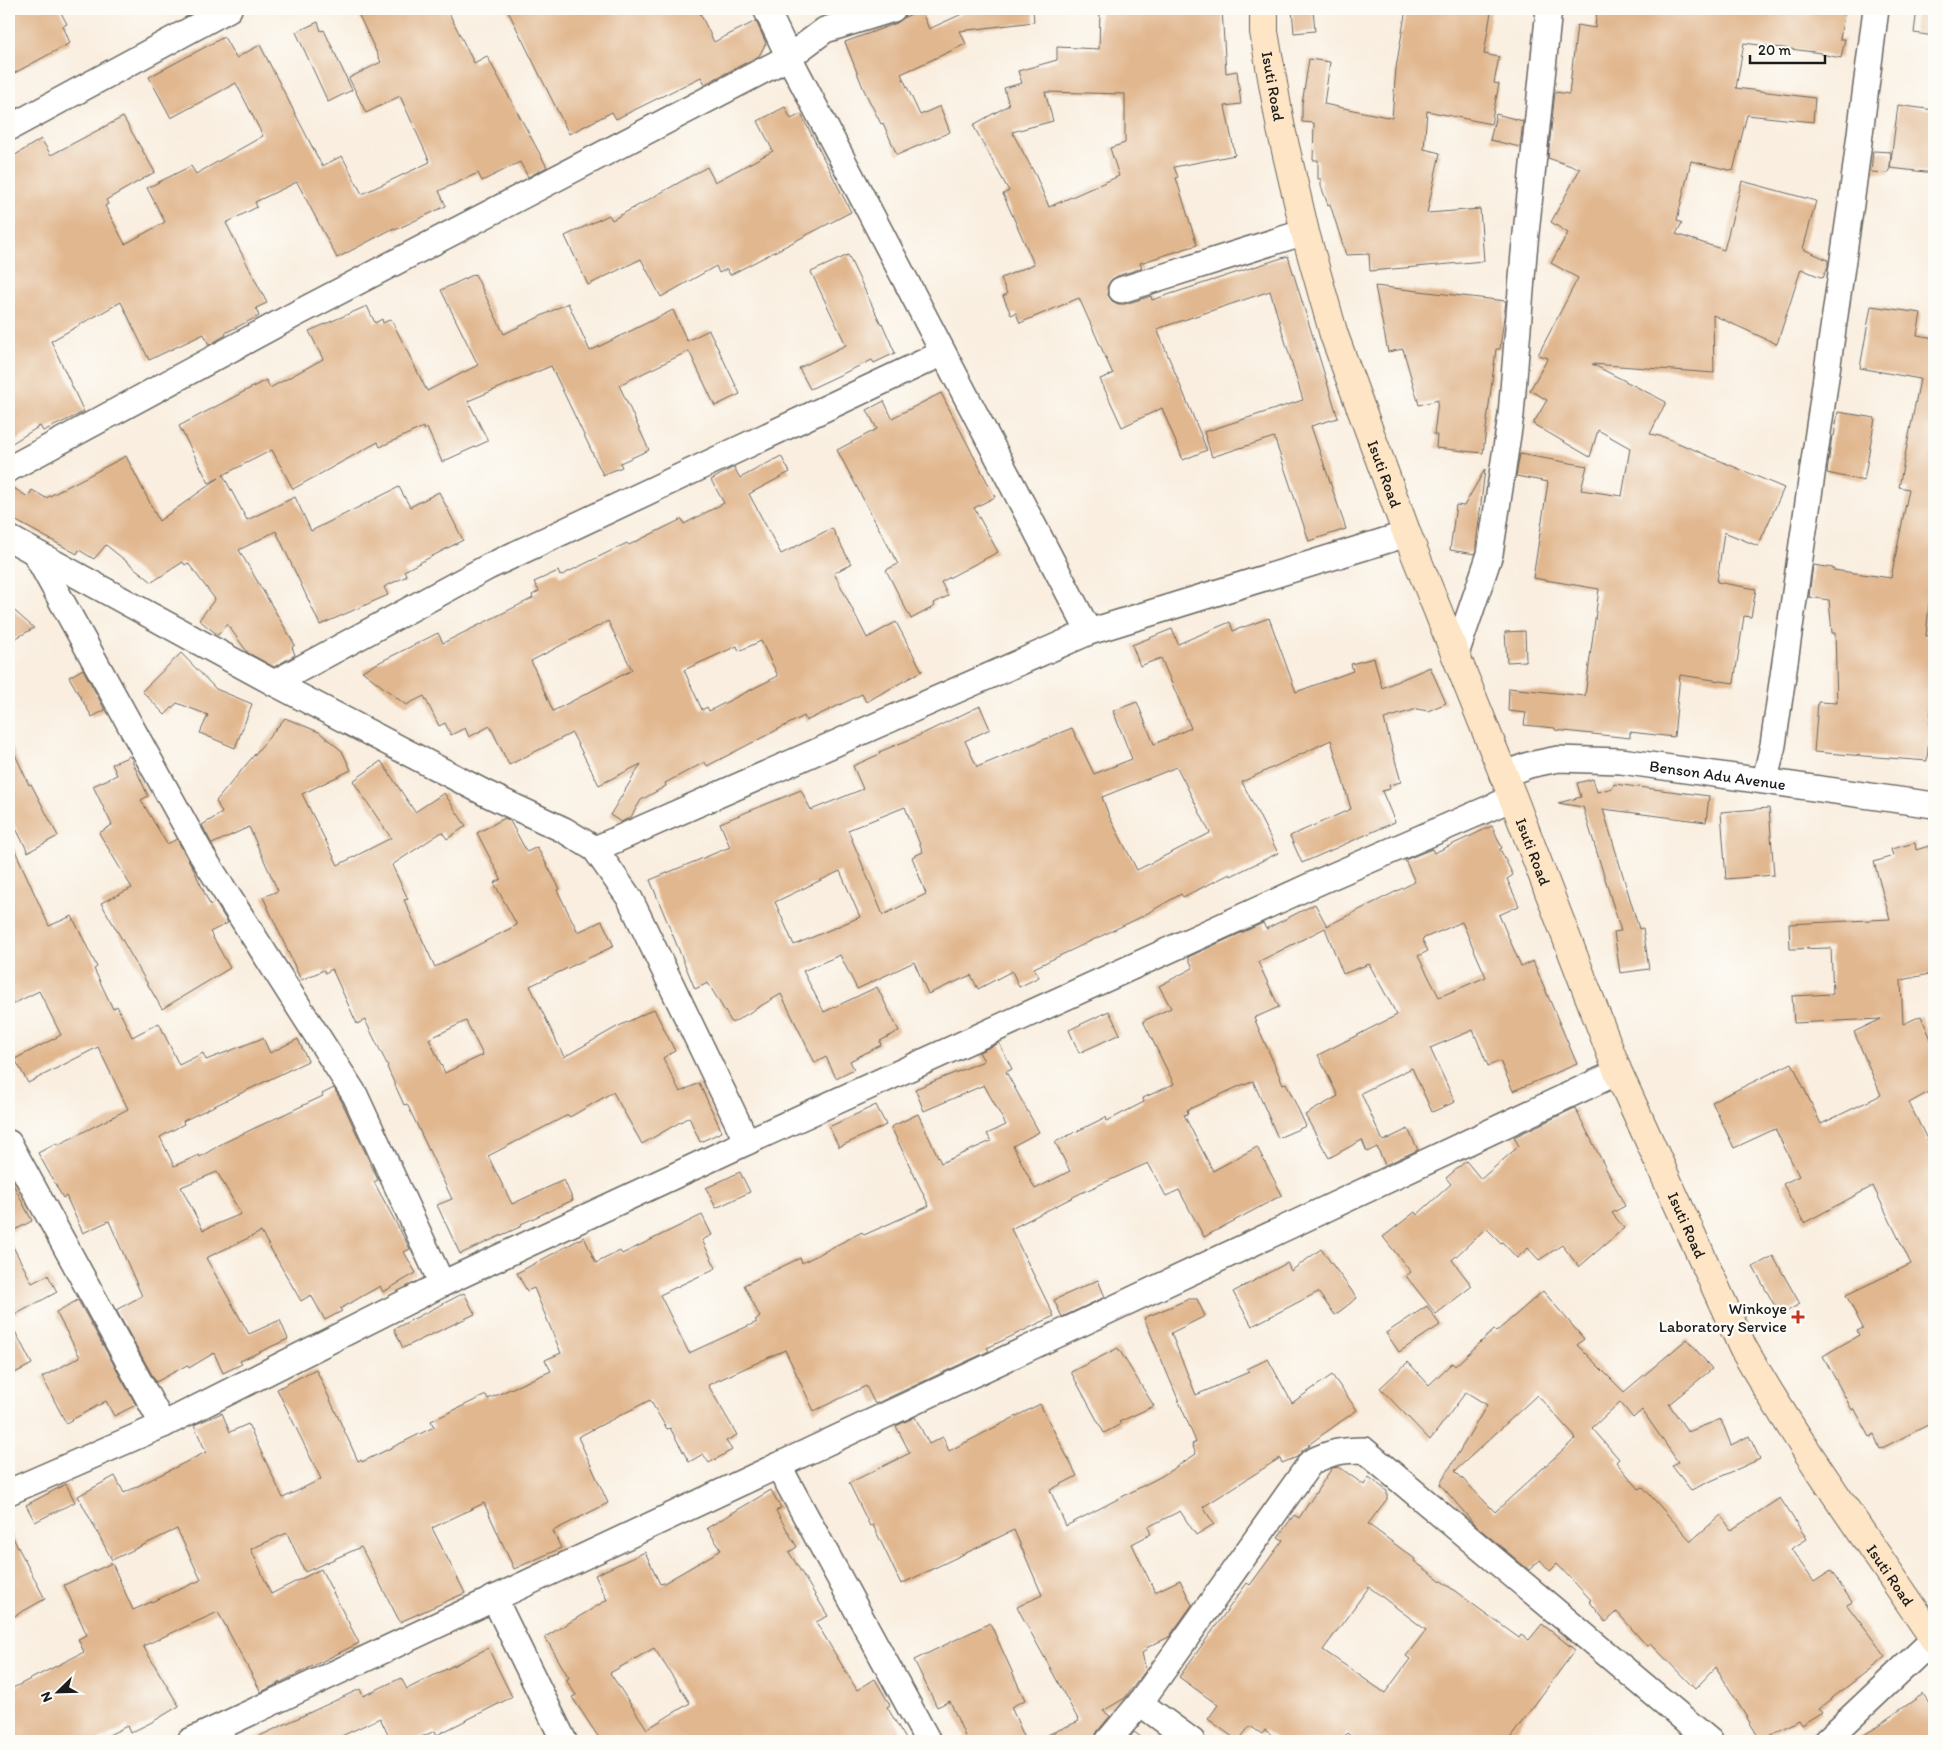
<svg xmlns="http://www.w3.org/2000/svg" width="1943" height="1750" font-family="Itim,sans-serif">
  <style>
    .building { fill: #e1b78f; fill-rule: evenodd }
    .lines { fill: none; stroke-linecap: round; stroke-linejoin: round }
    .street-casing { stroke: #696660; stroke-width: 28 }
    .secondary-casing { stroke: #696660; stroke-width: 30 }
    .street { stroke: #fff; stroke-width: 25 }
    .secondary { stroke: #fde5c5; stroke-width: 28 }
    .poi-dot { fill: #c8321e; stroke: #fdfcf7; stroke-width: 2 }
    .labels { text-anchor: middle; stroke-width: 5; stroke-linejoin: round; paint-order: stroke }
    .street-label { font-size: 16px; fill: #1c1c1c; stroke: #fdfcf7 }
    .poi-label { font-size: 16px; fill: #1c1c1c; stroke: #fdfcf7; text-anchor: end }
  </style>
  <rect width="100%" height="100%" fill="#fdfcf7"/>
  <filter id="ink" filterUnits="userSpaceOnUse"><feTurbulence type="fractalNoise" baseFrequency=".02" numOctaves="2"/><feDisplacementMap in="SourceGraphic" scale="10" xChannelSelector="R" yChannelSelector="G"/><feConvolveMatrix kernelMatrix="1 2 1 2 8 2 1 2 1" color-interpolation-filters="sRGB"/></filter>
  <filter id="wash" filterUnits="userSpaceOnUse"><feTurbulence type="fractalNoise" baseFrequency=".0096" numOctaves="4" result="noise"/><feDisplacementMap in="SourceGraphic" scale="20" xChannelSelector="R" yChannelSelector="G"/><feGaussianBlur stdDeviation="1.12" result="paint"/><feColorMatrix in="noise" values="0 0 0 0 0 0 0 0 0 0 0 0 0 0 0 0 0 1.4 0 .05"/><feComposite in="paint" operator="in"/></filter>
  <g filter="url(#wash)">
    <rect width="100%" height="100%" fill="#f9eedf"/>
    <g id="blocks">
      <g class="building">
        <path d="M9 9H59L67 24 63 26 70 43 9 76Z"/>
        <path d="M356 9H447L474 63 487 56 547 167 528 177 520 162 482 181 478 173 439 191 446 206 395 230 394 228 337 258 297 182 255 202 257 207 226 223 267 303 256 308 259 316 225 333 226 335 209 345 204 334 149 360 121 302 51 341 84 412 43 431 40 426 9 445V159L41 139 51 155 123 117 155 172 106 200 108 204 105 206 125 244 165 222 147 188 191 166 196 174 263 136 236 83 171 118 149 77 224 37 236 58 260 45 322 166 342 156 362 194 430 162 400 96 366 113 349 78 381 62Z"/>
        <path d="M507 9H698L714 42 756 21 766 43 759 56 705 84 701 77 616 119 612 112 569 134Z"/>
        <path d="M973 9H1033L1034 22 960 31 966 44 901 74 920 115 940 106 950 132 897 155 883 123 881 124 864 90 845 42 897 23 905 17 921 10 929 29Z"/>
        <path d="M1100 9H1222L1226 73 1237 71 1241 104 1225 106 1235 155 1174 167 1178 177 1176 178 1197 245 1140 263 1142 268 1117 276 1111 280 1107 287 1108 295 1112 301 1118 304H1125L1151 296 1152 300 1288 256 1338 418 1311 426 1346 529 1309 541 1274 437 1212 457 1204 432 1303 400 1270 291 1157 329 1207 450 1183 460 1162 408 1122 427 1100 379 1113 374 1079 298 1020 323 1016 313 1011 315 1003 296 1007 294 1001 278 1034 264 1003 194 1009 191 973 125 1009 105 1004 88 1022 83 1018 71 1057 60V47L1099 49ZM1045 92 1125 94V143L1110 148 1119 176 1049 207 1036 176 1012 132 1053 121Z"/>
        <path d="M1292 9H1313L1315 31 1294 33Z"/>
        <path d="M1406 9H1473L1491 12 1484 54 1499 57 1494 83 1499 84 1491 124 1427 111 1424 149 1440 153 1427 213 1480 209 1484 261 1370 271 1369 254 1346 255 1330 204 1328 205 1321 186V179H1318V160H1313L1314 123 1302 122V104L1309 59 1330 62 1324 104 1392 118 1396 68Z"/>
        <path d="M1597 9H1845L1840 39H1845L1841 58 1821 54V53L1744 43 1736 88 1815 98 1813 122 1747 115 1733 171 1691 161 1677 220 1682 223 1676 234 1724 250 1742 181 1816 201 1803 249 1828 260V266L1823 278 1801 269 1777 344 1713 315 1714 373 1592 364 1666 402 1650 434 1664 437 1784 488 1758 546 1724 532 1717 582 1756 589 1751 617 1744 616 1734 683 1680 675 1674 737 1630 732V738L1555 730V728L1524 725 1526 713 1508 711 1509 688 1585 696 1599 589 1533 578 1548 482 1516 476 1520 454 1587 466 1581 490 1622 496 1630 448 1598 430 1590 457 1533 424 1547 400 1530 390 1548 358 1538 355 1578 278 1551 263 1568 233 1551 222 1580 169 1548 158 1555 92 1569 94 1577 25 1595 28Z"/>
        <path d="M1917 9H1934V36L1914 33Z"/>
        <path d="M318 22 321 31 324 30 352 90 328 102 296 32Z"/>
        <path d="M1898 105 1934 110V173L1890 168 1889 173 1871 172 1873 151 1891 152 1890 168Z"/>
        <path d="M785 107 791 119 801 114 851 212 730 275 727 269 719 273 716 266 661 297 641 259 588 285 565 236 609 215 612 220 707 167 715 182 773 151 758 121Z"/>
        <path d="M1496 114 1523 121 1520 147 1490 140Z"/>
        <path d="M848 255 881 324 882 323 895 353 874 363 872 360 810 389 799 368 846 345 811 272Z"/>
        <path d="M475 274 504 334 568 303 590 351 673 310 687 341 709 330 740 394 715 406 689 351 619 385 649 450 620 463 622 467 603 475 551 366 468 401 488 441 442 462 427 428 424 430 423 427 380 447 378 442 293 489 272 450 223 475 247 520 295 497 311 531 399 487 410 507 439 492 463 540 404 571 407 576 384 587 388 595 320 625 276 531 239 550 295 645 292 647 295 655 274 667 248 653 227 624 218 635 199 620 215 599 188 563 185 565 183 562 152 582 106 545 94 559 79 550 77 554 9 517V485L28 497 32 490 46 498 126 456 159 521 219 478 209 483 179 426 266 380 270 388 323 359 309 331 367 306 375 323 382 319 383 323 391 319 427 391 478 365 441 290Z"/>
        <path d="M1375 286 1506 301 1500 349H1496L1483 453 1436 448 1437 435H1434L1438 400 1419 405 1403 349 1388 352Z"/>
        <path d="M1871 306 1921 313 1917 335 1934 338V584L1931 583 1926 636 1934 635V686L1933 687 1927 761 1814 752 1818 702 1837 703 1835 633H1832L1829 600 1809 597 1813 565 1833 568V570L1891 578 1909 489 1899 487 1920 379 1860 368Z"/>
        <path d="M941 393 995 497 974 508 998 552 941 582 948 596 934 603 935 606 911 619 886 570 898 564 837 450 877 429 867 410 884 401 892 418Z"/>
        <path d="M1838 412 1875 418 1864 481 1827 473 1832 436H1834Z"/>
        <path d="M781 456 790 472 749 494 781 554 832 528 851 564 834 573 867 638 896 622 922 671 866 702 862 694 806 721 804 716 707 766 705 762 665 783 666 786 641 800 631 817 621 822 610 815 641 764 599 785 572 733 509 765 490 726 469 737 465 728 451 735 445 723 439 726 424 696 406 705 362 671 438 633 443 643 533 598 532 595 539 591 534 582 558 571 560 576 627 543 629 545 682 519 684 524 724 503 711 480 734 467 740 478ZM608 621 632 670 553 711 531 661ZM761 641 778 676 709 711 707 707 702 710 684 670 737 646 739 651Z"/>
        <path d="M1485 469 1475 554 1450 550 1456 505 1464 506Z"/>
        <path d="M9 606 34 628 9 642Z"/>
        <path d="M1269 618 1296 692 1353 671 1351 664 1374 658 1382 688 1430 667 1446 703 1428 711 1417 709 1384 719 1401 782 1389 785 1390 789 1382 791 1395 822 1302 863 1290 836 1351 809 1331 740 1242 782 1278 853 1231 876 1230 874 1183 897 1181 894 1139 918 1034 968 1039 977 1019 987 1012 971 978 989 971 975 928 994 914 962 857 989 840 955 803 971 824 1012 877 987 899 1031 880 1041 881 1045 850 1061 854 1069 836 1078 826 1057 815 1063 781 994 732 1023 708 983 695 989 650 880 730 847 720 823 801 790 811 810 863 789 853 766 880 754 879 752 918 736 980 706 990 729 965 741 977 767 1072 728 1094 774 1132 759 1113 711 1137 702 1154 744 1191 728 1161 658 1140 666 1132 645 1172 629 1178 644 1230 622 1233 631ZM1177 767 1210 833 1137 870 1109 816 1102 797ZM905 807 923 852 912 857 926 894 883 915 848 830ZM840 871 860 917 794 945 775 902Z"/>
        <path d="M1525 631 1526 661 1507 662 1505 632Z"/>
        <path d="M181 653 216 689 252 704 235 748 200 733 208 715 177 703 165 715 142 691Z"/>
        <path d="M83 669 105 710 92 717 69 677Z"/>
        <path d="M285 718 319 732 342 751 351 770 302 794 338 865 391 838 353 781 381 761 415 812 444 793 466 826 447 839 442 832 392 865 408 899 404 900 435 967 517 925 494 883 501 879 477 833 505 818 510 821 527 852 537 847 560 889 557 890 578 932 602 921 614 946 530 986 564 1057 615 1028 654 1009 675 1051 663 1058 680 1092 699 1083 722 1132 700 1142 689 1117 642 1144 613 1092 570 1117 568 1115 488 1156 512 1204 564 1180 573 1200 521 1224 522 1226 460 1254 437 1205 452 1199 407 1104 404 1105 387 1067 388 1066 365 1020 357 1024 332 969 325 973 324 970 301 980 263 897 278 891 249 827 212 844 202 825 222 813 216 801ZM466 1021 483 1055 445 1073 429 1039Z"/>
        <path d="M9 741 29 785 31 784 58 836 28 852 9 815Z"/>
        <path d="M130 756 148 796 141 800 167 844 177 839 194 870 210 905 215 902 228 923 210 932 230 968 162 1009 101 903 132 888 99 833 112 825 93 786 117 775 112 764Z"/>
        <path d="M1593 779 1597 792 1613 788 1614 784 1709 796 1706 822 1603 809 1639 929 1643 928 1649 969 1620 973 1614 932 1621 931 1583 807 1558 803 1581 797 1577 783Z"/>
        <path d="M1769 808 1774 875 1726 879 1721 812Z"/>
        <path d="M1492 826 1502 848 1500 849 1513 875 1507 879 1519 906 1499 915 1521 966 1533 961 1577 1064 1513 1091 1500 1061 1488 1066 1473 1030 1430 1048 1455 1102 1432 1112 1412 1068 1361 1093 1383 1141 1408 1129 1418 1150 1385 1165 1377 1147 1367 1152 1362 1140 1329 1158 1305 1115 1338 1096 1318 1055 1397 1015 1369 964 1343 974 1325 928 1258 962 1279 1007 1254 1018 1283 1084 1286 1083 1306 1126 1278 1138 1253 1081 1245 1085 1244 1084 1187 1110 1188 1114 1184 1115 1213 1171 1257 1147 1282 1195 1204 1237 1179 1190 1166 1196 1148 1163 1081 1193 1011 1229 1054 1316 987 1348 989 1351 875 1404 866 1386 814 1411 785 1350 708 1385 737 1435 726 1441 732 1450 709 1463 703 1454 689 1462 670 1428 667 1429 650 1400 578 1437 608 1503 553 1531 561 1548 514 1569 484 1503 432 1528 465 1593 400 1622 361 1547 305 1572 287 1533 251 1549 271 1594 321 1569 359 1643 261 1692 218 1612 143 1646 179 1706 154 1721 130 1733 127 1726 97 1741H9V1690L84 1652 78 1639 87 1635 64 1585 112 1563 133 1610 201 1580 177 1529 112 1560 78 1496 115 1476 124 1493 206 1452 194 1425 222 1413 230 1432 248 1424 283 1498 321 1479 277 1389 316 1369 358 1461 361 1460 362 1462 434 1427 431 1421 486 1395 488 1399 551 1371 545 1360 561 1353 534 1288 527 1291 517 1273 584 1237 596 1263 620 1251 622 1254 702 1215 712 1235 702 1240 716 1268 660 1295 689 1353 757 1322 755 1320 760 1317 744 1285 800 1258 802 1263 862 1232 864 1235 929 1206 891 1127 918 1114 941 1163 991 1141 987 1134 1006 1125 984 1085 924 1111 915 1089 984 1061 979 1052 999 1043 1012 1069 1006 1072 1039 1132 1013 1146 1035 1189 1070 1171 1055 1142 1106 1117 1107 1121 1144 1102 1143 1098 1174 1084 1143 1021 1171 1008 1159 986 1193 968 1188 957 1263 923 1266 929 1315 904 1327 926 1415 882 1405 860 1432 849 1434 853ZM1462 922 1486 977 1439 997 1418 956 1428 951 1422 939Z"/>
        <path d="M9 837 49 926 72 916 97 967 94 969 113 1009 117 1006 132 1037 159 1023 179 1065 203 1053 206 1060 263 1038 270 1053 298 1039 308 1061 183 1121 184 1124 160 1137 174 1166 199 1155 200 1157 223 1143 323 1096 322 1094 334 1088 342 1102 378 1180 374 1182 410 1249 404 1252 416 1273 383 1292 380 1286 340 1309 342 1311 325 1320 311 1295 301 1301 261 1232 206 1258 249 1334 280 1320 288 1339 240 1361 242 1364 223 1373 214 1353 189 1368 187 1365 156 1382 116 1310 142 1296 109 1221 83 1233 66 1196 63 1198 38 1153 57 1143 58 1145 128 1109 98 1047 28 1083 15 1059 61 1035 39 991 9 1006ZM217 1172 241 1214 203 1230 181 1187Z"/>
        <path d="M1915 843 1916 850 1929 846 1934 866V973L1901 980 1903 1024 1921 1016 1934 1046V1089L1909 1103 1934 1153V1422L1880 1449 1874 1435 1870 1437 1854 1408 1852 1410 1823 1356 1859 1335 1857 1331 1863 1328 1846 1295 1911 1264 1873 1186 1804 1223 1783 1184 1799 1176 1775 1129 1734 1148 1712 1102 1792 1063 1821 1124 1881 1095 1854 1032 1881 1019 1794 1023 1792 996 1833 994 1831 948 1790 949 1789 924 1890 919 1874 862 1893 856 1891 849Z"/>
        <path d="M1109 1011 1120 1034 1079 1053 1069 1030Z"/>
        <path d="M876 1105 886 1125 839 1147 829 1127Z"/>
        <path d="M1575 1108 1625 1206 1612 1213 1624 1228 1579 1267 1562 1245 1539 1260 1528 1248 1517 1258 1502 1242 1501 1243 1486 1228 1452 1260 1472 1286 1436 1314 1406 1276 1411 1272 1383 1237 1415 1212 1417 1215 1451 1184 1446 1178 1466 1161 1481 1179 1519 1146 1514 1137Z"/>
        <path d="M740 1172 750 1192 716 1208 706 1188Z"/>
        <path d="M9 1176 32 1221 9 1233Z"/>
        <path d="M9 1239 32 1283 48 1275 57 1292 9 1318Z"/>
        <path d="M1321 1249 1357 1298 1335 1315 1318 1292 1252 1326 1233 1292 1287 1263 1291 1271Z"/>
        <path d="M1773 1256 1800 1304 1780 1315 1753 1267Z"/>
        <path d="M1098 1280 1105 1297 1062 1317 1054 1300Z"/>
        <path d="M1543 1291 1584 1339 1577 1345 1624 1392 1687 1339 1712 1369 1669 1404 1688 1432 1721 1419 1731 1445 1749 1436 1760 1459 1691 1490 1672 1466 1678 1462 1642 1410 1633 1418 1620 1402 1592 1428 1619 1459 1616 1462 1639 1489 1643 1487 1691 1541 1721 1515 1731 1530 1780 1498 1807 1539 1791 1549 1814 1582 1831 1571 1852 1602 1847 1605 1886 1657 1819 1708 1822 1712 1801 1725 1798 1720 1761 1741 1716 1667 1695 1689 1650 1643 1647 1646 1617 1612 1606 1622 1589 1601 1591 1600 1557 1564 1550 1571 1540 1560 1529 1570 1475 1525 1440 1484 1487 1405 1466 1392 1430 1440 1380 1388 1408 1362 1429 1385 1452 1363 1455 1366 1494 1330 1496 1332ZM1537 1395 1576 1438 1495 1512 1455 1471Z"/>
        <path d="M464 1293 475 1314 403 1348 394 1329Z"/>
        <path d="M1189 1299H1197L1205 1316 1171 1333 1196 1395 1249 1372 1247 1369 1268 1359 1292 1403 1332 1375 1357 1410 1308 1445 1310 1446 1304 1449 1297 1457 1282 1463 1280 1458 1203 1507 1214 1524 1196 1535 1180 1511 1148 1527 1151 1534 1132 1544 1155 1592 1180 1580 1192 1605 1169 1637 1146 1648 1147 1650 1142 1653 1146 1670 1125 1698 1103 1711 1110 1716 1097 1732 1094 1741H1034L1079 1721 1017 1607 1042 1595 1014 1530 901 1584 873 1525 870 1526 849 1483 910 1453 896 1426 915 1417 929 1444 943 1437 949 1451 1040 1404 1077 1476 1050 1490 1066 1526 1162 1476 1196 1454 1192 1444 1196 1442 1144 1318Z"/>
        <path d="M78 1300 136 1405 114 1416 106 1401 66 1423 42 1377 80 1357 56 1312Z"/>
        <path d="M1427 1306 1440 1325 1399 1352 1386 1333Z"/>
        <path d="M9 1320 32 1364 9 1376Z"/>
        <path d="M1118 1348 1154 1406 1119 1422 1121 1424 1104 1433 1071 1372Z"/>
        <path d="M1339 1467 1364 1485 1369 1477 1387 1491V1499L1368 1524 1415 1559 1414 1561 1519 1638 1521 1635 1529 1640 1542 1624 1575 1650 1508 1741H1358L1347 1733 1341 1741H1280L1265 1730 1262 1734 1250 1726 1238 1741 1208 1719 1218 1705 1179 1677 1247 1583 1250 1585 1283 1540 1278 1537 1294 1515 1299 1518 1332 1468ZM1369 1587 1426 1630 1406 1656 1410 1659 1385 1693 1323 1650Z"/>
        <path d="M66 1484 75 1502 35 1522 26 1505Z"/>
        <path d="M771 1490 781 1508 776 1511 797 1547 789 1552 828 1616 816 1622 857 1690 875 1679 890 1705 887 1707 907 1741H601L572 1697 576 1695 566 1680 569 1678 545 1637 607 1600 595 1575 645 1552 660 1584 664 1583 721 1550 707 1528ZM654 1648 690 1703 647 1729 610 1673Z"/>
        <path d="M9 1530 45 1599 9 1619Z"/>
        <path d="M990 1623 1025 1700 1011 1707 1026 1741H967L950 1701 937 1707 914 1660Z"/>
        <path d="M488 1648 512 1697 437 1735 435 1731 412 1741H391L380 1718 331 1741H249L360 1689 363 1696 401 1678 407 1689Z"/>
        <path d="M1923 1694 1934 1710V1741H1855Z"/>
        <path d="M1134 1732 1147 1741H1127Z"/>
      </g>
    </g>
  </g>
  <g filter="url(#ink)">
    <use href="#blocks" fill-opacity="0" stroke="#696660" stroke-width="1"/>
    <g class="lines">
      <defs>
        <g id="street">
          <path d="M766 9 789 57 1089 632"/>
          <path d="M9 128 229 9"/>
          <path d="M1121 290 1305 232"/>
          <path d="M9 469 294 315 789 57 825 30 893 9"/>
          <path d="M9 538 274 683 485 793 564 830 595 849 630 899 747 1142"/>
          <path d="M35 553 203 857 355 1095 442 1284"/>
          <path d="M1456 654 1490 554 1511 415 1524 253 1549 9"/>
          <path d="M274 683 488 567 943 353"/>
          <path id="s1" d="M1502 775 1529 765 1558 759 1621 761 1934 805"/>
          <path d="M1765 780 1773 745 1851 204 1876 9"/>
          <path d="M595 849 1089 632 1407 534"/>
          <path d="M9 1143 163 1425"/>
          <path d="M778 1465 928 1741"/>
          <path d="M9 1492 163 1425 442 1284 747 1142 1321 881 1513 798"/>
          <path d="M494 1598 564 1741"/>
          <path d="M1140 1703 1192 1741"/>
          <path d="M190 1741 1618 1072"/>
          <path d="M1108 1741 1140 1703 1311 1462C1331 1452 1342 1450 1364 1450L1710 1741"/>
          <path d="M1826 1741 1934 1639"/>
        </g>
        <g id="secondary">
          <path id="s2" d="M1264 9V32L1281 129 1305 232 1334 335 1407 534 1513 798 1618 1072 1743 1348C1801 1449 1870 1543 1934 1639"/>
        </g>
      </defs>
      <use href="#street" class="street-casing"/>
      <use href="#secondary" class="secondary-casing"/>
      <use href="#street" class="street"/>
      <use href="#secondary" class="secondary"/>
    </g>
  </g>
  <path class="poi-dot" d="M1795.5 1309.5h5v5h5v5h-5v5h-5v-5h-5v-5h5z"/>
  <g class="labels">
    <g class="street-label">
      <text dy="6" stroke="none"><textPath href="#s2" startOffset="78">Isuti Road</textPath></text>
      <text dy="6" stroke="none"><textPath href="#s2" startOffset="482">Isuti Road</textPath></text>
      <text dy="6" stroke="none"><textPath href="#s1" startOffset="219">Benson Adu Avenue</textPath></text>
      <text dy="6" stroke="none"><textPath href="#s2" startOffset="888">Isuti Road</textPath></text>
      <text dy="6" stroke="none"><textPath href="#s2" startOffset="1292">Isuti Road</textPath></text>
      <text dy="6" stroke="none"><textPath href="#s2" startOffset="1698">Isuti Road</textPath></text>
    </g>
    <g class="poi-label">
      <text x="1787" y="1314">Winkoye<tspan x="1787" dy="18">Laboratory Service</tspan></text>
    </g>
  </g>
  <rect width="1943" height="1750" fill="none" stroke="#fdfcf7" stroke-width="30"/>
  <g transform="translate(58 1692) rotate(247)" stroke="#fdfcf7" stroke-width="4" paint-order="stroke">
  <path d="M0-4L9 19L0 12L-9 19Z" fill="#1c1c1c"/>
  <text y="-8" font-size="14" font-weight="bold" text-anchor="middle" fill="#1c1c1c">N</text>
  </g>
  <path d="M1750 55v8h75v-8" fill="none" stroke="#1c1c1c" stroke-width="2.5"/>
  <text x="1758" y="55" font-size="15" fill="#1c1c1c" stroke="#fdfcf7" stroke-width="4" paint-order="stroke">20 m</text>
</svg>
